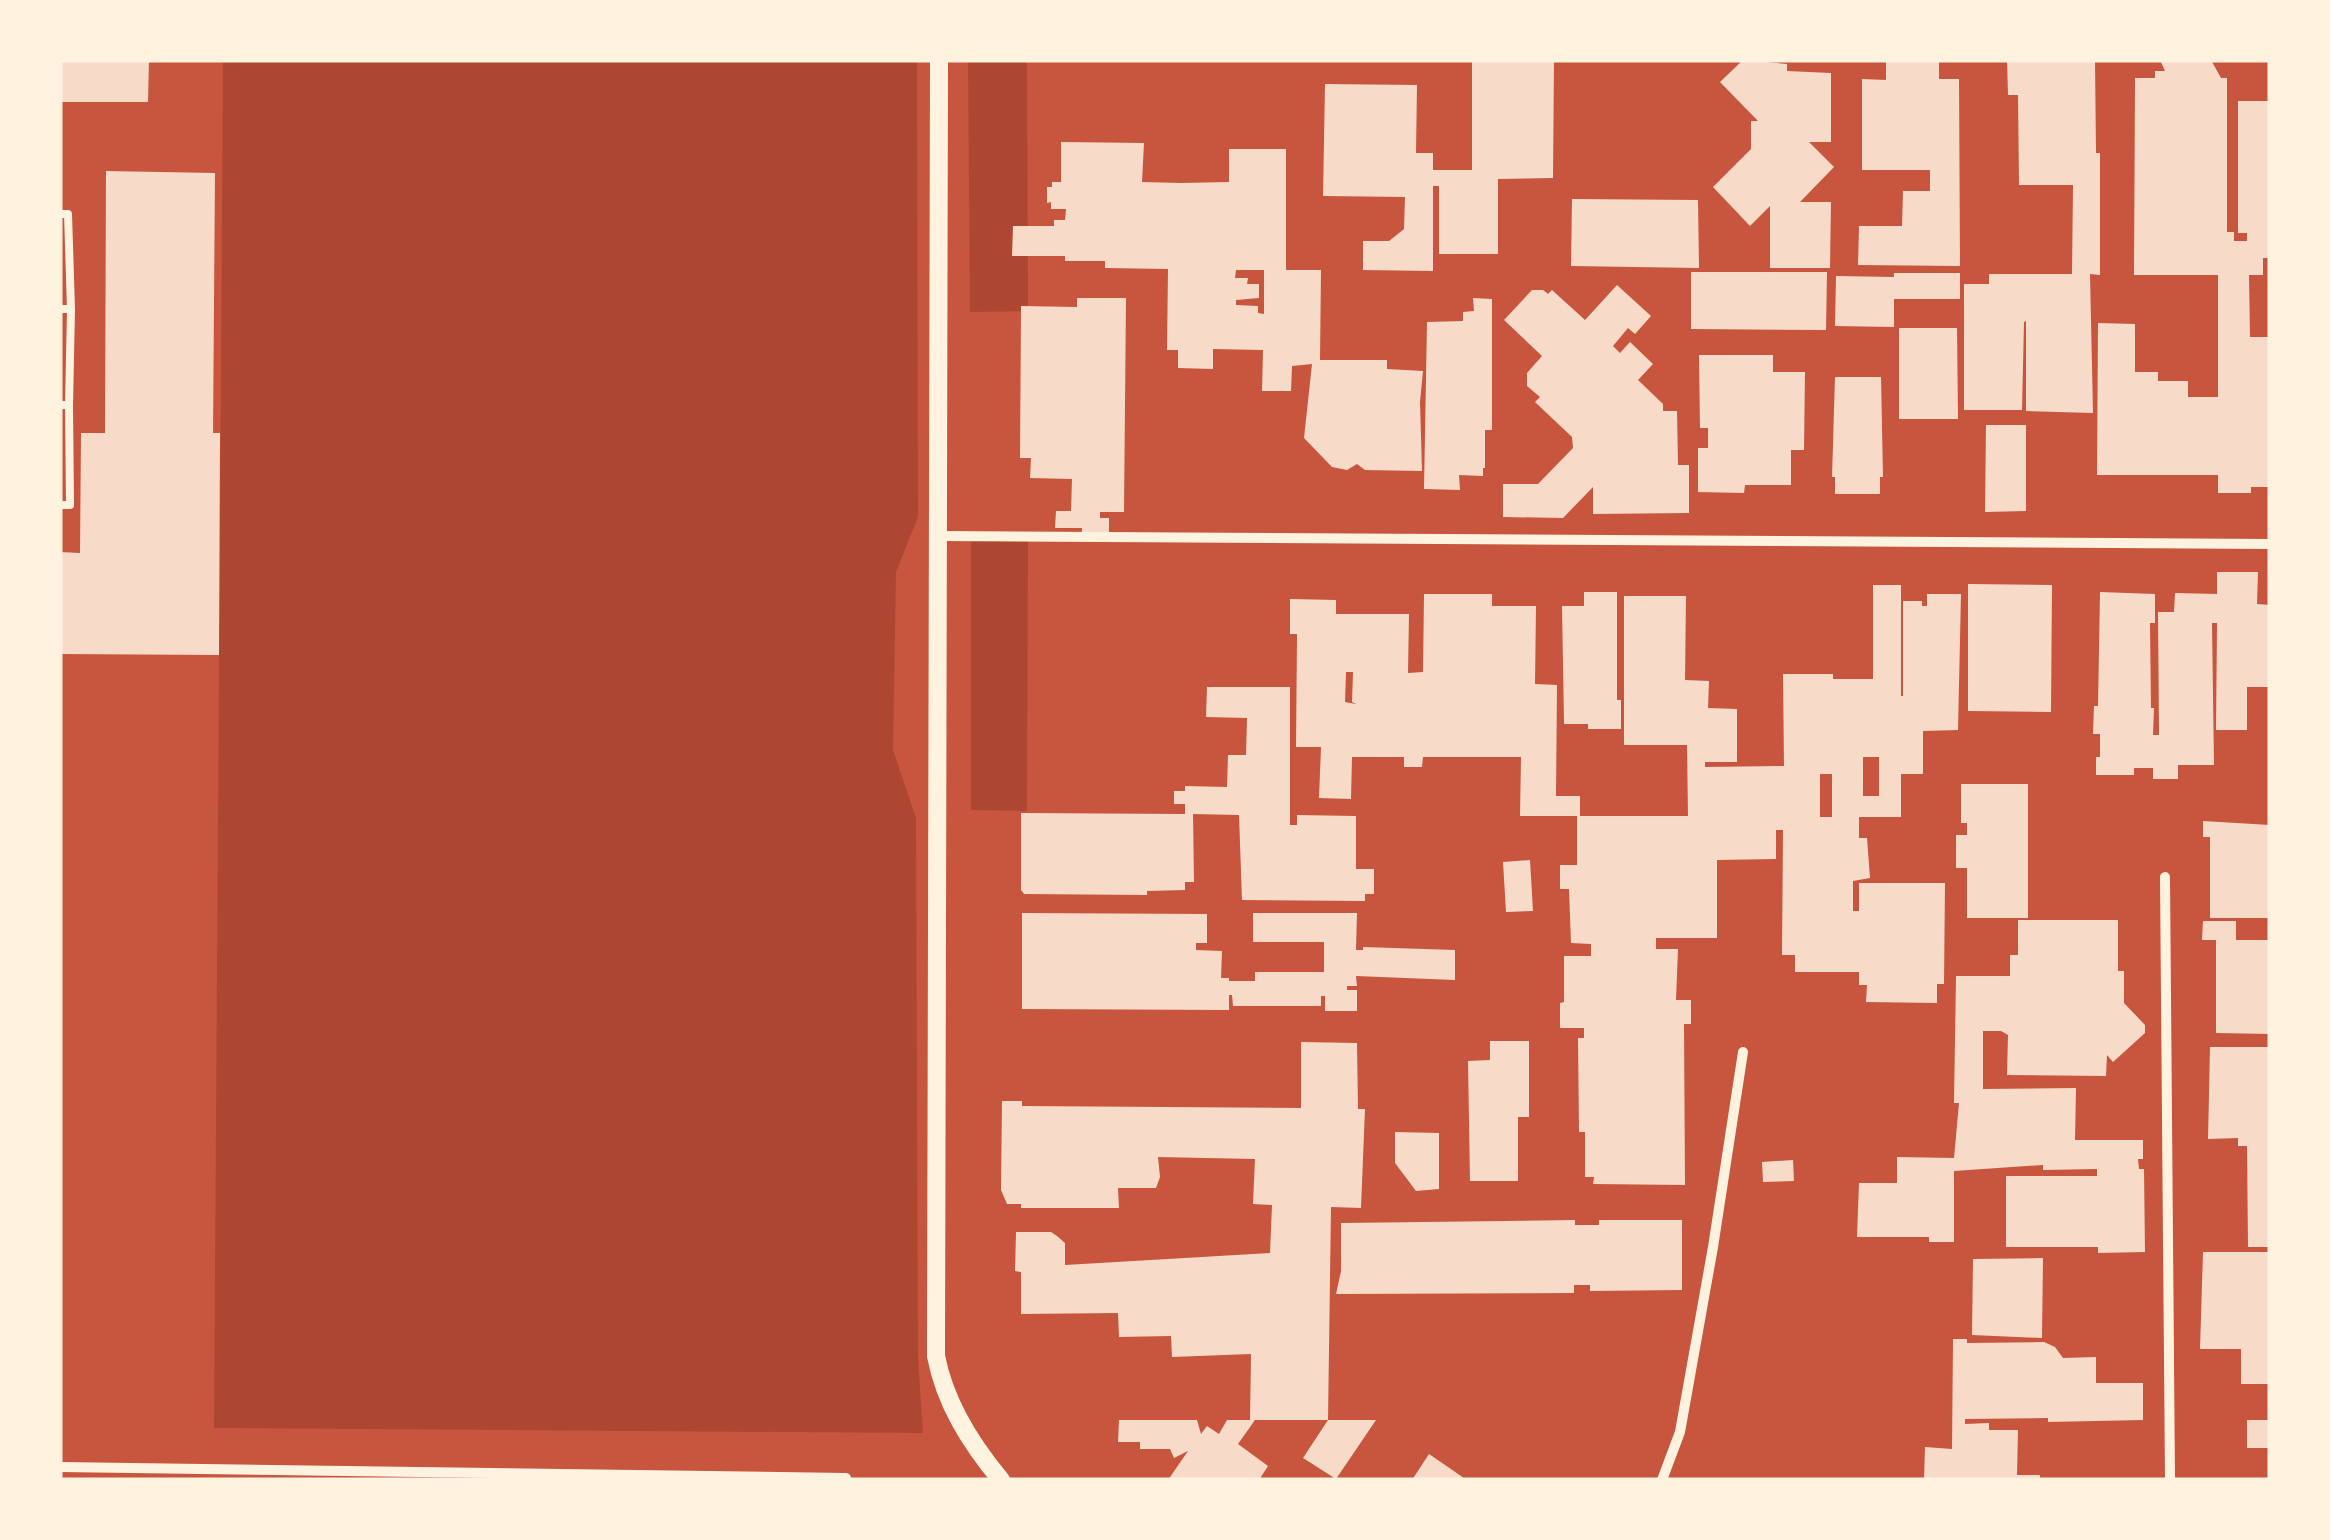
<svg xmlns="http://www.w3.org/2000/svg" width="2330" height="1540" font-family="Poppins,sans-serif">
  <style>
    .green { fill: #ae4732 }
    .building { fill: #f7dbc8; fill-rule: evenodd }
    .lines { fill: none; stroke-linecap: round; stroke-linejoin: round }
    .service { stroke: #fff3e0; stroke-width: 8 }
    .minor { stroke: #fff3e0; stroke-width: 10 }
    .tertiary { stroke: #fff3e0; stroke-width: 18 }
  </style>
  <rect width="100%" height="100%" fill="#c8553d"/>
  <g class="green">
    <path d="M223 60H917L918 517 896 572 893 750 916 818 918 1359 923 1433 214 1428Z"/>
    <path d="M968 60H1027L1028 311 970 312Z"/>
    <path d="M971 536H1028L1027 811 971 810Z"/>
  </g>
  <g class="building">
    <path d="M60 60H149L148 102H60Z"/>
    <path d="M1472 60H1554L1553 178 1498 179V254H1439V186H1433V271L1363 270V241H1389L1404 229 1405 197 1323 196 1325 84 1417 85 1416 153H1433V170H1472Z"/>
    <path d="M1743 60 1787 64V71L1831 73V142H1809L1834 167 1800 202H1831L1830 268H1770V206L1750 226 1713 187 1751 149V121H1758L1720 82Z"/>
    <path d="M1886 60H1939V79H1959L1960 266 1858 265 1859 226H1902L1903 191H1930V170H1862V79L1886 80Z"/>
    <path d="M2007 60H2095L2096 153H2100V275L2090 274 2093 413 2026 411V321L2024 322 2022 410H1964V284H1989V274H2072L2073 185H2019L2018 95H2008Z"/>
    <path d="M2160 60H2211L2221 78H2227V232H2234V241H2247V233H2238V101H2270V258H2263V275H2249L2250 337H2270V487H2251V493H2218V475H2097L2098 323 2135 324V372H2158V381H2188V397H2218V275H2134L2135 78H2155V71H2165Z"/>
    <path d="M1061 142 1144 143 1142 182 1181 183 1229 182V149H1286V270H1321L1320 360H1387V369L1423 371 1420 402 1422 471 1365 470 1357 464 1347 470 1332 467 1304 438 1312 364 1292 366 1291 391H1262L1263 350 1213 349V369L1178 368V350H1167L1168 269 1105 268V261H1065V256H1012L1013 226H1054V220H1065L1066 209H1051V202L1047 203V187H1052V182H1061ZM1236 270H1264V314L1258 313V306L1236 305V300L1259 298V284H1247L1248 278H1235Z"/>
    <path d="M106 171 215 173 213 433H220L219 655 60 654V552L80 553 81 433H105Z"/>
    <path d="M1572 199 1698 200 1699 268 1571 266Z"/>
    <path d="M1691 272H1827L1826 330 1691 329Z"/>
    <path d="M1894 273H1960V299H1894V327L1835 326 1836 276 1894 277Z"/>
    <path d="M1617 285 1651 316 1635 334 1628 328 1613 346 1620 353 1630 342 1653 364 1638 380 1663 404V411H1677L1678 465H1689V513L1593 514V487L1563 518 1503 517V484H1538L1573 448 1572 437 1535 402 1540 397 1527 386V373L1542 356 1504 320 1532 290H1543L1548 294 1552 290 1585 320Z"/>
    <path d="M1077 298H1126L1124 512H1100V518H1109V533H1082V528H1055L1056 511H1071L1072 479 1030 478 1031 458H1020L1021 306 1077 307Z"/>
    <path d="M1473 298 1492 299V430H1485V468H1483V476L1459 475 1460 490 1424 489 1427 322 1463 321V312L1474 311Z"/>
    <path d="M1899 328H1957L1958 419H1899Z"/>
    <path d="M1699 355H1773V372H1805L1804 450H1791V485H1745L1744 493 1698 492V448H1708V428H1700Z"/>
    <path d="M1835 377H1881L1883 477H1880V494H1835V477H1832Z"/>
    <path d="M1986 425H2026V511L1985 512Z"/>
    <path d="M2217 572H2258L2257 604 2270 605V687H2247V730H2216L2217 623H2212L2214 765H2178V779H2153V768H2134V775H2096V757H2100V734H2093L2094 706H2098L2100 592 2155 594V623H2150L2151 708H2154L2153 735H2159L2158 612H2174L2175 593 2217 594Z"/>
    <path d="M1968 584 2052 585 2051 712 1968 711Z"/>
    <path d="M1873 585H1901V696H1903V601H1922V606H1927V594H1961L1958 730 1923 731V774H1901V817H1859V838H1867L1870 878 1853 881V911H1859V883H1945L1944 984H1937V1003L1866 1002 1867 985H1859V972H1795V955H1782L1783 830H1776V859L1717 860V938H1656V949H1678L1676 1000H1691V1024H1684L1685 1185 1593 1184 1594 1177H1585V1132H1579L1578 1038H1584V1028H1560V1003L1564 1002V956H1591V944L1571 943 1569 889H1560V865H1577V816H1520L1521 757H1423L1422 767H1404V757H1352L1351 799 1319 798 1321 747H1296L1297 634H1290V599L1336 600V614H1409L1408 673 1423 672 1424 594H1492V606H1536L1535 684 1557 685 1556 796H1580V816H1688L1687 745H1624V596H1686L1685 680 1709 681 1708 708 1737 709V762H1705V767L1784 766 1783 674H1833V679H1873ZM1346 672H1353L1352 702 1356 704 1345 702ZM1863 757H1879V796H1863ZM1820 774H1832V817H1820Z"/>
    <path d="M1584 592H1617V700H1621V729H1588V724H1564L1562 606H1584Z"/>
    <path d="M1207 687H1290V825H1297V815L1356 816V869H1374V894H1365V901L1242 900 1239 815 1193 814 1194 882H1185V890L1147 891V895L1024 894 1021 890V813L1185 814V804H1174V791H1185V786L1227 787 1228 755H1246L1247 718 1206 717Z"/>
    <path d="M1961 784H2028V918H1967V868H1956V835H1967V823H1961Z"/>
    <path d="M2203 821 2270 825V918H2210V837H2203Z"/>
    <path d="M1530 860 1533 911 1506 912 1503 862Z"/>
    <path d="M1022 913 1207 914V943H1196V950L1222 951 1221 978H1229V981H1255V972H1324V942H1253V913H1357L1356 950H1363V947L1455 950V980L1356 976 1357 986H1347V990H1357V1011H1325V996H1321V1006H1233L1232 995H1229V1010L1022 1009Z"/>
    <path d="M2018 920H2118V971H2124V1003L2145 1025V1033L2113 1062 2107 1055 2106 1076 2007 1075 2008 1035 2001 1031H1983V1089L2076 1088 2075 1140H2143V1159H2138L2139 1169H2144L2145 1252 2098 1253V1247H2006V1176H2097V1169L2043 1170V1165L1954 1171V1242H1929V1237H1857L1859 1183H1897V1157L1954 1158 1959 1103H1954L1956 976H2010V955H2018Z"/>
    <path d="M2203 921H2236V940H2270V1034L2216 1033V940H2202Z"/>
    <path d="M1490 1041H1529V1117H1518V1181H1470L1468 1061 1490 1060Z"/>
    <path d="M1301 1042 1357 1043 1358 1109H1365L1361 1208 1331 1207 1328 1420H1376L1336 1479 1303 1458 1328 1420H1255L1238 1444 1268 1466 1259 1480H1168L1188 1451 1174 1458 1170 1449H1140V1442H1118L1119 1420H1197L1201 1434 1207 1426 1219 1434 1227 1420H1250L1251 1354 1172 1357 1171 1336 1119 1337 1118 1313 1021 1314V1272L1015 1271 1016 1232H1051L1057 1236 1065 1243V1265L1270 1253 1272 1205 1253 1204 1255 1159 1158 1157 1160 1177 1156 1188H1118L1119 1208H1021V1204H1007L1001 1190 1002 1101H1022V1106L1301 1108Z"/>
    <path d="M2210 1047H2270V1247H2248L2247 1146H2238V1138L2208 1139Z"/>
    <path d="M1395 1132 1439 1133V1189L1416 1191 1395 1163Z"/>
    <path d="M1793 1160 1794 1181 1763 1182 1762 1162Z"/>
    <path d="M1575 1220V1225H1599V1220H1682V1290L1590 1291V1285H1574V1293L1336 1294 1341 1271V1223Z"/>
    <path d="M2203 1252H2270V1384H2241V1349H2200Z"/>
    <path d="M2043 1258 2042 1338 1972 1335 1973 1259Z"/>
    <path d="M1953 1339H1967V1343L2044 1342 2055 1347 2063 1358 2096 1357V1383H2143V1420L2048 1422V1418L1965 1419V1424L1989 1423V1430H2018L2017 1475H2040V1480H1924L1925 1447 1952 1449Z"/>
    <rect x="2247" y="1420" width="23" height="28"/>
    <path d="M1429 1454 1461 1476 1466 1480H1412Z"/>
  </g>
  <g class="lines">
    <g class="service">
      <path d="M60 214H68L71 309H60"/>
      <path d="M60 405H69L70 505H60"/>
      <path d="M69 405 71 309"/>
    </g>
    <g class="minor">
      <path d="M938 536 2270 544"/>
      <path d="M2165 877 2170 1480"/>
      <path d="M60 1467 846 1478"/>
      <path d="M1662 1480 1680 1432 1713 1247 1743 1052"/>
    </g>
    <path class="tertiary" d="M939 60 936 1356C945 1403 970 1443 1001 1480"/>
  </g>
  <rect width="2330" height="1540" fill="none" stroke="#fff3e0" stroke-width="125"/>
</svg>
